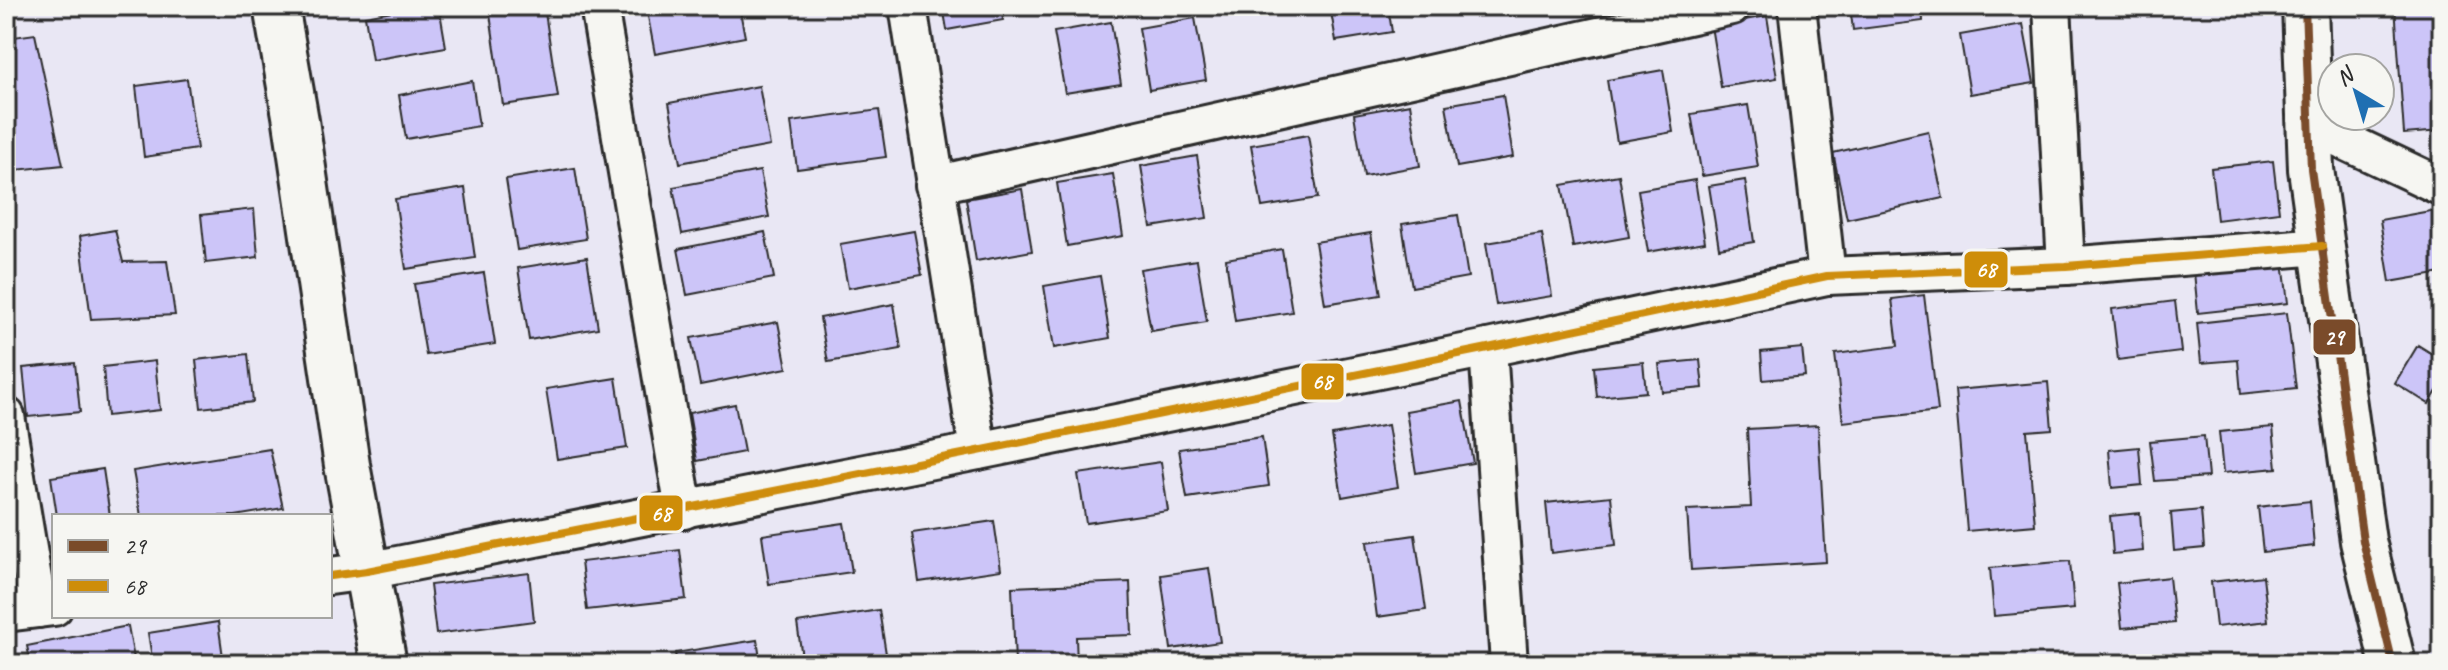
<svg xmlns="http://www.w3.org/2000/svg" width="2448" height="670" font-family="Caveat,sans-serif">
  <style>
    .building { fill: #ccc5f8; stroke: #2b2b2b; stroke-width: 2 }
    .lines { fill: none; stroke-linecap: round; stroke-linejoin: round }
    .street-casing { stroke: #2b2b2b; stroke-width: 42 }
    .secondary-casing { stroke: #2b2b2b; stroke-width: 50 }
    .street { stroke: #f6f6f2; stroke-width: 36 }
    .secondary { stroke: #f6f6f2; stroke-width: 44 }
    .bus-1-casing { stroke: #f6f6f2; stroke-width: 14 }
    .bus-2-casing { stroke: #f6f6f2; stroke-width: 14 }
    .bus-1 { stroke: #7a4b2a; stroke-width: 8 }
    .bus-2 { stroke: #ce8d09; stroke-width: 8 }
    .line-badge { stroke: #f6f6f2; stroke-width: 3 }
    .badge-label { font-size: 22px; text-anchor: middle; font-weight: bold; fill: #fff }
  </style>
  <rect width="100%" height="100%" fill="#e9e7f4"/>
  <filter id="ink" filterUnits="userSpaceOnUse"><feTurbulence type="fractalNoise" baseFrequency=".0125" numOctaves="2"/><feDisplacementMap in="SourceGraphic" scale="16" xChannelSelector="R" yChannelSelector="G"/><feConvolveMatrix kernelMatrix="1 2 1 2 8 2 1 2 1" color-interpolation-filters="sRGB"/></filter>
  <g filter="url(#ink)">
    <g class="building">
      <path d="M419 6H439L446 47 372 60 365 16Z"/>
      <path d="M544 6 558 97 503 105 490 14Z"/>
      <path d="M646 6H739L745 37 655 54Z"/>
      <path d="M943 6H1001L1003 20 947 30Z"/>
      <path d="M1330 6H1388L1392 32 1336 41Z"/>
      <path d="M1850 6H1922L1923 21 1853 30Z"/>
      <path d="M2395 6H2442V131L2404 134Z"/>
      <path d="M1767 16 1777 78 1721 87 1711 26Z"/>
      <path d="M1195 18 1206 80 1149 90 1139 28Z"/>
      <path d="M1111 22 1121 84 1065 93 1054 32Z"/>
      <path d="M2023 24 2034 83 1970 94 1960 35Z"/>
      <path d="M35 34 63 165 6 171V38Z"/>
      <path d="M1663 70 1673 132 1617 142 1607 80Z"/>
      <path d="M187 79 197 149 144 157 136 86Z"/>
      <path d="M472 81 479 126 406 139 399 95Z"/>
      <path d="M759 86 770 146 680 163 669 103Z"/>
      <path d="M1503 95 1513 157 1457 167 1446 105Z"/>
      <path d="M1410 104 1420 166 1364 176 1354 114Z"/>
      <path d="M1748 105 1758 167 1702 176 1691 114Z"/>
      <path d="M879 110 886 157 797 169 791 122Z"/>
      <path d="M1928 131 1943 198 1847 219 1833 153Z"/>
      <path d="M1308 135 1318 198 1262 207 1251 145Z"/>
      <path d="M1197 156 1207 218 1151 227 1141 166Z"/>
      <path d="M2273 161 2279 212 2217 220 2211 168Z"/>
      <path d="M575 168 586 239 517 250 506 179Z"/>
      <path d="M760 171 769 217 682 234 673 187Z"/>
      <path d="M1113 174 1123 236 1067 246 1057 183Z"/>
      <path d="M1619 175 1629 237 1573 247 1562 185Z"/>
      <path d="M1695 180 1705 242 1648 252 1638 190Z"/>
      <path d="M1745 180 1754 242 1719 248 1709 186Z"/>
      <path d="M465 188 475 258 406 269 395 199Z"/>
      <path d="M1022 189 1032 251 976 261 966 199Z"/>
      <path d="M254 209 258 257 206 263 201 215Z"/>
      <path d="M2436 210 2442 245V273L2390 282 2380 220Z"/>
      <path d="M1458 215 1468 277 1412 287 1402 224Z"/>
      <path d="M115 230 123 262 167 261 175 315 91 319 80 236Z"/>
      <path d="M914 231 922 275 848 288 840 244Z"/>
      <path d="M765 232 774 278 687 295 678 249Z"/>
      <path d="M1371 233 1381 295 1325 304 1315 242Z"/>
      <path d="M1542 234 1552 296 1496 305 1486 243Z"/>
      <path d="M1282 249 1292 312 1235 321 1226 259Z"/>
      <path d="M587 257 598 328 529 340 518 268Z"/>
      <path d="M1197 260 1207 322 1151 331 1140 269Z"/>
      <path d="M2283 262 2288 303 2198 313 2194 272Z"/>
      <path d="M484 273 495 344 426 355 414 284Z"/>
      <path d="M1100 276 1110 338 1054 348 1044 286Z"/>
      <path d="M1924 295 1938 411 1843 422 1835 354 1898 346 1892 299Z"/>
      <path d="M2175 301 2181 352 2118 360 2112 309Z"/>
      <path d="M894 304 901 349 828 362 820 318Z"/>
      <path d="M2287 313 2296 388 2241 394 2238 360 2201 363 2197 323Z"/>
      <path d="M778 322 787 368 700 385 691 338Z"/>
      <path d="M2418 345 2442 360V383L2429 404 2395 383Z"/>
      <path d="M1802 348 1805 376 1763 380 1761 352Z"/>
      <path d="M248 354 253 402 201 408 196 360Z"/>
      <path d="M1700 360 1703 388 1662 392 1659 364Z"/>
      <path d="M155 361 160 410 107 416 103 367Z"/>
      <path d="M1643 362 1646 392 1597 397 1594 367Z"/>
      <path d="M75 363 80 412 28 417 23 368Z"/>
      <path d="M616 378 627 448 557 459 546 389Z"/>
      <path d="M2048 382 2052 429 2027 431 2035 525 1967 531 1955 390Z"/>
      <path d="M1462 401 1473 463 1416 473 1406 411Z"/>
      <path d="M735 404 744 452 697 461 689 413Z"/>
      <path d="M1388 425 1398 487 1342 497 1332 435Z"/>
      <path d="M1818 425 1826 562 1691 570 1687 510 1751 507 1747 429Z"/>
      <path d="M2273 427 2277 468 2223 473 2219 432Z"/>
      <path d="M2204 436 2208 477 2155 481 2150 441Z"/>
      <path d="M1262 437 1269 486 1187 498 1179 449Z"/>
      <path d="M2139 447 2142 485 2112 488 2109 450Z"/>
      <path d="M270 449 283 508 235 516H141L133 471Z"/>
      <path d="M1161 462 1168 511 1086 523 1078 474Z"/>
      <path d="M103 469 110 516H57L51 477Z"/>
      <path d="M1611 496 1616 545 1551 553 1546 503Z"/>
      <path d="M2310 501 2314 546 2263 552 2258 507Z"/>
      <path d="M2201 510 2204 548 2174 551 2171 513Z"/>
      <path d="M2140 513 2143 551 2113 554 2110 516Z"/>
      <path d="M994 521 1001 570 919 582 912 533Z"/>
      <path d="M844 523 852 572 769 584 762 535Z"/>
      <path d="M1415 535 1426 610 1377 617 1367 542Z"/>
      <path d="M680 550 686 599 587 610 581 562Z"/>
      <path d="M2070 561 2074 609 1994 616 1990 568Z"/>
      <path d="M1209 568 1220 642 1171 649 1161 575Z"/>
      <path d="M529 573 534 621 436 634 430 585Z"/>
      <path d="M2263 576 2268 621 2216 627 2211 582Z"/>
      <path d="M2169 577 2174 623 2122 628 2117 583Z"/>
      <path d="M1130 582 1132 635 1076 637 1077 664H1015L1012 587Z"/>
      <path d="M879 610 887 660 857 664H803L797 623Z"/>
      <path d="M218 622 224 664H153L148 633Z"/>
      <path d="M128 626 135 664H31L27 646Z"/>
      <path d="M13 637 15 664H6V638Z"/>
      <path d="M757 640 761 664H677L675 653Z"/>
    </g>
    <g class="lines">
      <defs>
        <g id="street">
          <path d="M599 6 684 510"/>
          <path d="M908 6 978 451"/>
          <path d="M1797 6 1827 276"/>
          <path d="M2052 6 2066 266"/>
          <path d="M2309 124 2442 187"/>
          <path d="M934 185 1732 6"/>
          <path d="M1488 348 1509 664"/>
          <path d="M6 416 38 609"/>
          <path d="M330 576 367 571 978 451 1488 348 1827 276 2066 266 2322 246"/>
          <path d="M6 613 54 607"/>
        </g>
        <g id="secondary">
          <path d="M276 6 296 121 347 465 384 664"/>
          <path d="M2305 6 2311 169 2363 541 2393 664"/>
        </g>
      </defs>
      <use href="#street" class="street-casing"/>
      <use href="#secondary" class="secondary-casing"/>
      <use href="#street" class="street"/>
      <use href="#secondary" class="secondary"/>
      <defs>
        <path id="bus-1" d="M2305 6 2311 169 2363 541 2393 664"/>
        <path id="bus-2" d="M330 576 367 571 978 451 1488 348 1827 276 2066 266 2322 246"/>
      </defs>
      <use href="#bus-1" class="bus-1-casing"/>
      <use href="#bus-2" class="bus-2-casing"/>
      <use href="#bus-1" class="bus-1"/>
      <use href="#bus-2" class="bus-2"/>
    </g>
  </g>
  <g class="line-badge">
    <rect x="1963" y="250" width="46" height="39" rx="8" fill="#ce8d09"/>
    <rect x="2312" y="318" width="45" height="38" rx="8" fill="#7a4b2a"/>
    <rect x="1300" y="362" width="45" height="39" rx="8" fill="#ce8d09"/>
    <rect x="638" y="494" width="46" height="38" rx="8" fill="#ce8d09"/>
  </g>
  <g class="badge-label">
    <text x="1986" y="277">68</text>
    <text x="2334" y="345">29</text>
    <text x="1322" y="389">68</text>
    <text x="661" y="521">68</text>
  </g>
  <rect width="2448" height="670" fill="none" stroke="#f6f6f2" stroke-width="32"/>
  <rect x="16" y="16" width="2416" height="638" fill="none" stroke="#2b2b2b" stroke-width="3" filter="url(#ink)"/>
  <rect x="52" y="514" width="280" height="104" fill="#f6f6f2" stroke="#a5a5a2" stroke-width="2"/>
  <rect x="68" y="540" width="40" height="12" fill="#7a4b2a" stroke="#a5a5a2" stroke-width="2"/>
  <text x="124" y="554" font-size="24" fill="#2b2b2b">29</text>
  <rect x="68" y="580" width="40" height="12" fill="#ce8d09" stroke="#a5a5a2" stroke-width="2"/>
  <text x="124" y="594" font-size="24" fill="#2b2b2b">68</text>
  <g transform="translate(2356 92) rotate(322)"><circle r="38" fill="#f6f6f2" stroke="#a5a5a2" stroke-width="2"/>
  <path d="M0-6L14 30L0 20L-14 30Z" fill="#1f6fb2"/>
  <text y="-12" font-size="22" font-weight="bold" text-anchor="middle" fill="#2b2b2b">N</text>
  </g>
</svg>
